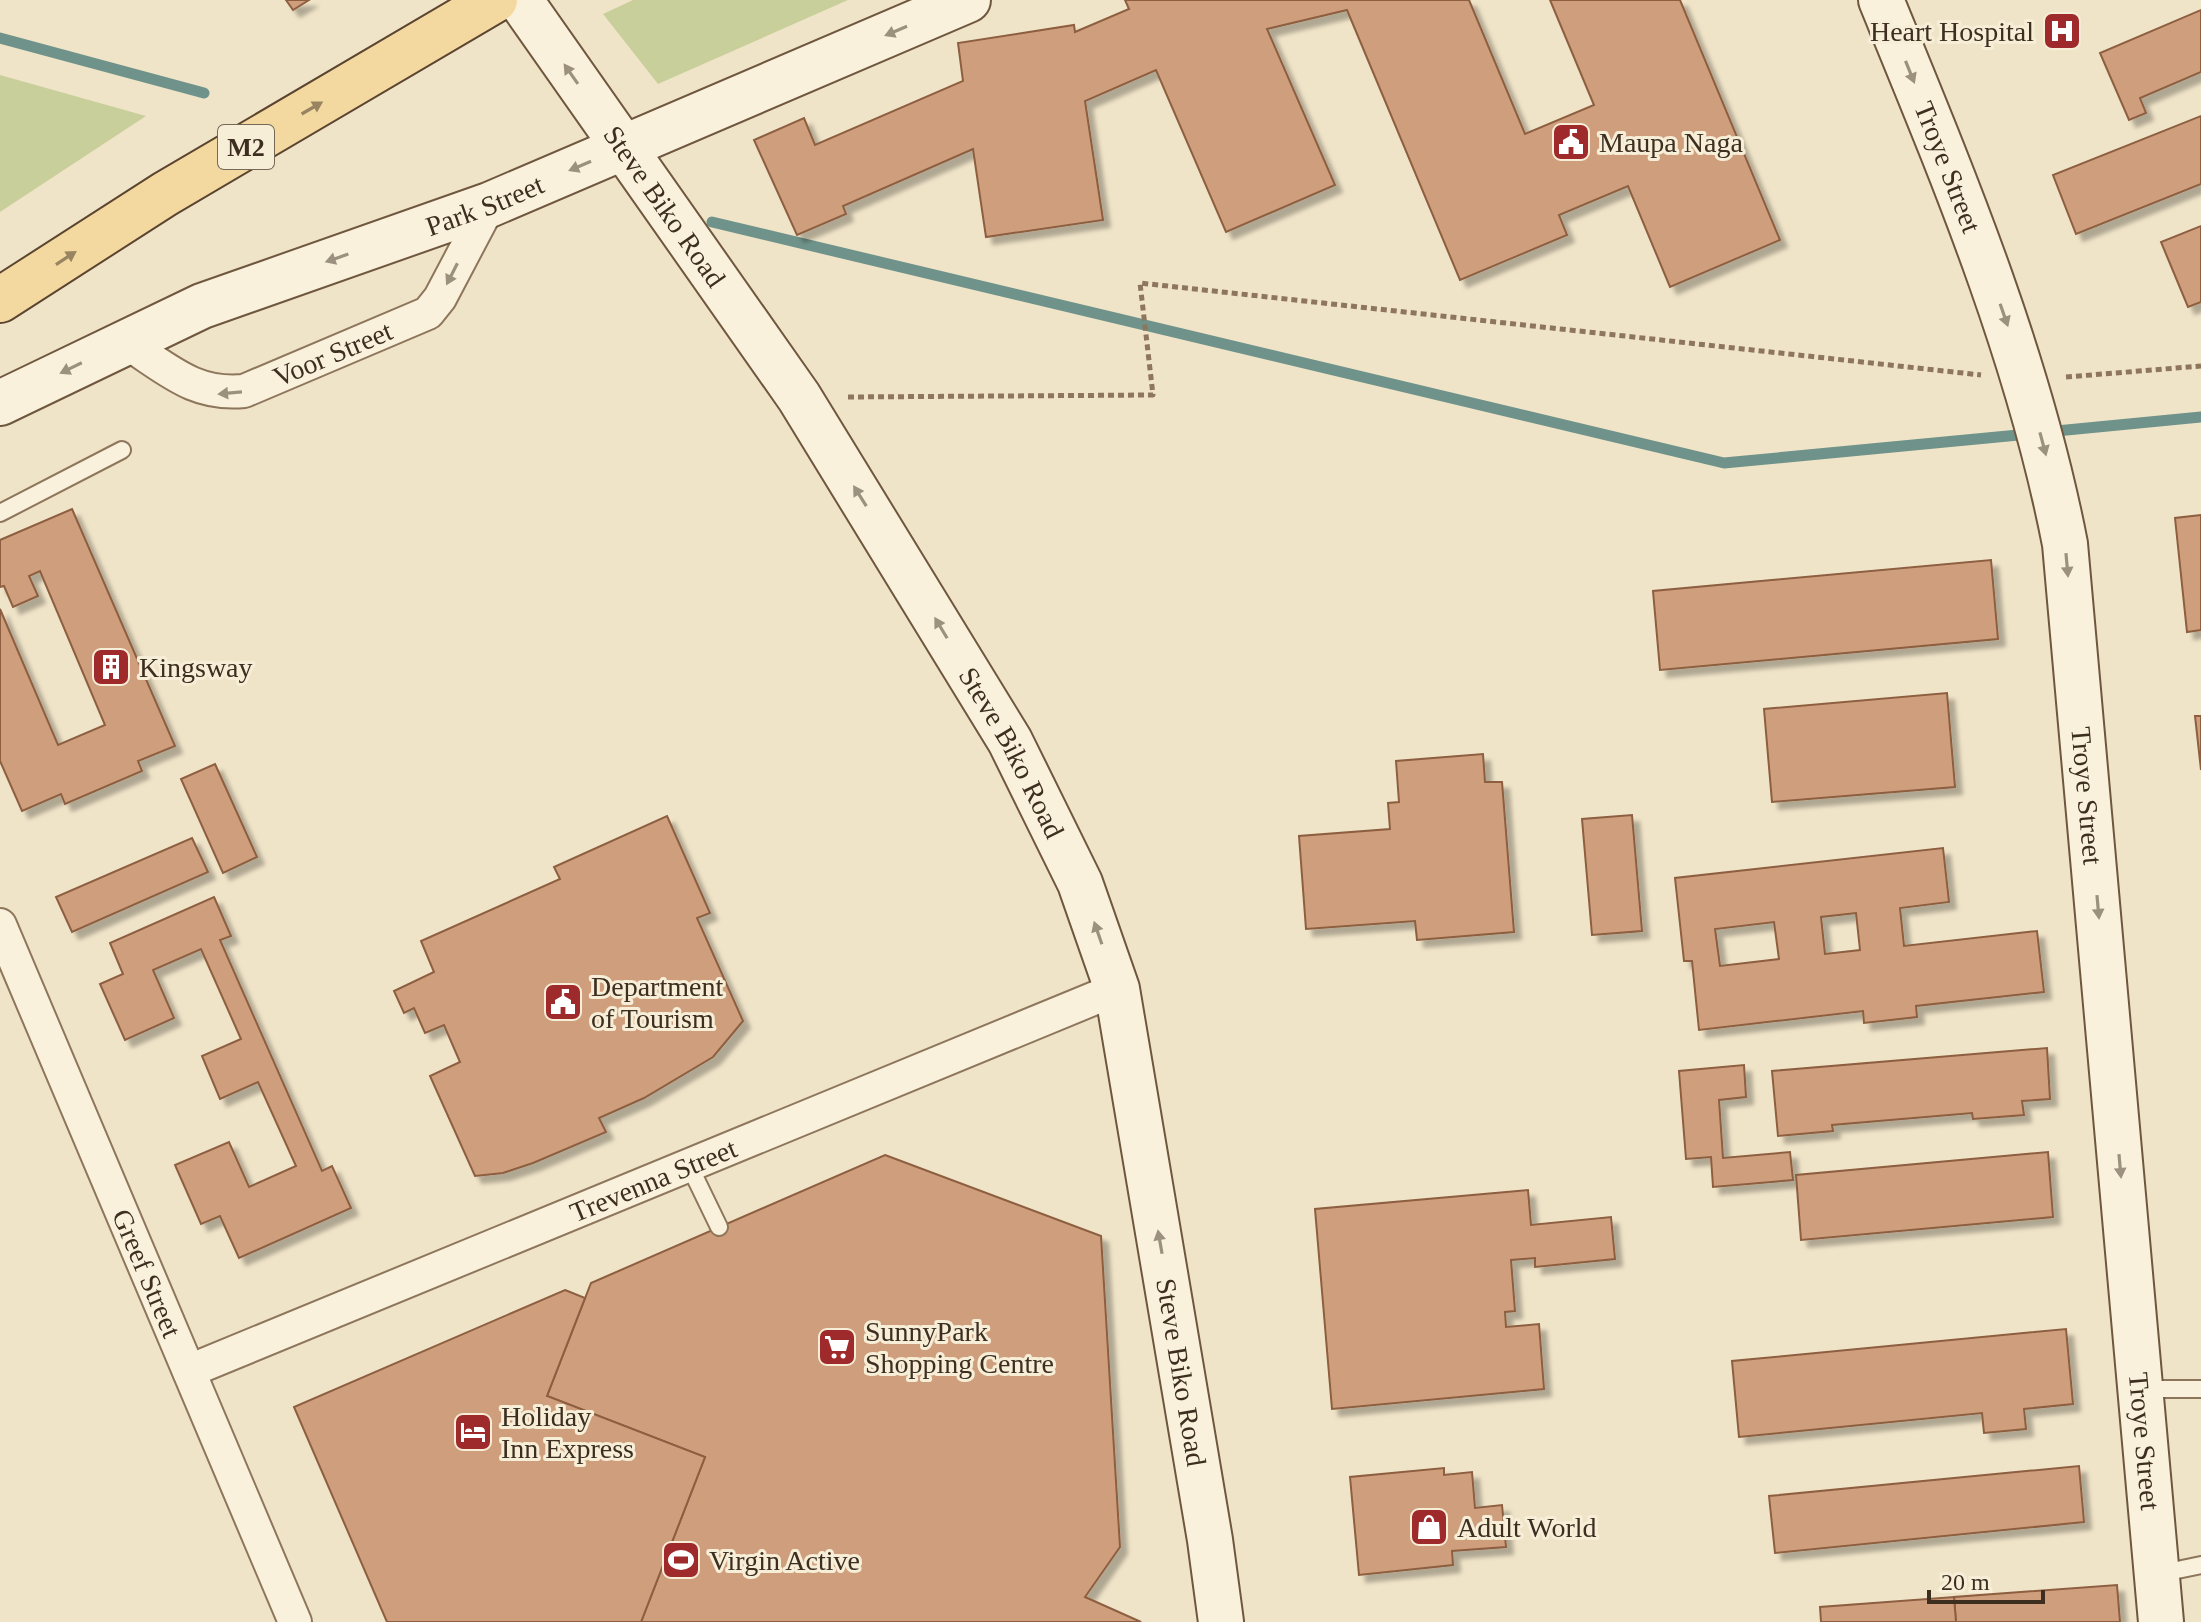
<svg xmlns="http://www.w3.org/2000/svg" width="2201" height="1622" font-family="Georgia,serif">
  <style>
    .green { fill: #c9cf9b }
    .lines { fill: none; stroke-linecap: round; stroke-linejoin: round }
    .stream { stroke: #6f938a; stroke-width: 11 }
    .building { fill: #cf9f7d; stroke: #8d5f41; stroke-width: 2; fill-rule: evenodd; filter: url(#shadow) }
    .lane-casing { stroke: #8d765c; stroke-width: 20 }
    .street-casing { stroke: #8d765c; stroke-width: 36 }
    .secondary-casing { stroke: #6f573f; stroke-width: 48 }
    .primary-casing { stroke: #5b4430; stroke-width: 48 }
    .path { stroke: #8d765c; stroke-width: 5; stroke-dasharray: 6 4; stroke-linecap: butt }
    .lane { stroke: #faf1dc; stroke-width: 16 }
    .street { stroke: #faf1dc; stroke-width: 32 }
    .secondary { stroke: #faf1dc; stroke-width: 44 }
    .primary { stroke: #f3d9a0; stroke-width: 44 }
    .oneway { fill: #9c907e }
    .oneway2 { fill: #988460 }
    .labels { text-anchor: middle; stroke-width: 6; stroke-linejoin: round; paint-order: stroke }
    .shield { fill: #f7eed8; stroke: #756857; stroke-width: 2 }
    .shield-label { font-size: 26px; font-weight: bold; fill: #3d2e20 }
    .poi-label { font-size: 28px; fill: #3d2e20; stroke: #f7eed8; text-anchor: start }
    .street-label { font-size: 28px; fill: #3d2e20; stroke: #f7eed8 }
  </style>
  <defs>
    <filter id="shadow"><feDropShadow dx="7" dy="7" stdDeviation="2" flood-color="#0004"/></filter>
  </defs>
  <rect width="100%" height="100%" fill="#f0e4c8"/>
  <g class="green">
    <path d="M633 0H848L658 84 603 14Z"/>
    <path d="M0 75 146 116 0 212Z"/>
  </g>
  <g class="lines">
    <g class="stream">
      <path d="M0 38 204 93"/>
      <path d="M712 222 1724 463 2029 434"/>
      <path d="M2046 432 2201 417"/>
    </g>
  </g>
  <g class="building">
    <path d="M286 0H309L293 10Z"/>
    <path d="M1125 0H1469L1525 134 1594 105 1550 0H1680L1780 240 1670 287 1628 186 1559 215 1567 235 1460 280 1347 10 1267 29 1335 185 1226 232 1156 70 1085 101 1103 220 986 237 973 149 843 206 846 214 797 235 754 140 804 118 815 145 963 81 958 43 1074 25 1075 32 1129 9Z"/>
    <path d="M2201 10V72L2140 98 2146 113 2129 120 2100 53Z"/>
    <path d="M2201 116V184L2076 234 2053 175Z"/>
    <path d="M2201 226V302L2188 307 2161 242Z"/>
    <path d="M72 509 175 746 138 761 142 771 65 804 61 794 22 811 0 761V609L58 745 105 725 40 571 29 576 38 596 13 607 4 586 0 587V540Z"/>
    <path d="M2201 515V630L2187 632 2175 518Z"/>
    <path d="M1991 560 1998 639 1660 670 1653 591Z"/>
    <path d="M1947 693 1955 787 1772 802 1764 709Z"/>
    <path d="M2195 716H2201V770Z"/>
    <path d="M1483 754 1485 782H1502L1514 932 1417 940 1415 921 1306 929 1299 836 1390 829 1388 803 1399 802 1396 761Z"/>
    <path d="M215 764 257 857 223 873 181 779Z"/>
    <path d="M1632 815 1642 931 1592 935 1582 819Z"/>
    <path d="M667 816 710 913 697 918 743 1021 713 1057 644 1098 599 1118 606 1132 533 1163 503 1173 475 1176 430 1076 460 1062 444 1025 425 1033 414 1008 404 1013 394 991 434 972 421 941 560 879 554 867Z"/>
    <path d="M192 838 208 872 72 932 56 897Z"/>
    <path d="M1943 848 1949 902 1900 908 1904 946 2037 931 2044 992 1916 1006 1917 1017 1864 1023 1863 1011 1699 1030 1692 961H1684L1675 878ZM1856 913 1860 950 1825 954 1821 917ZM1774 922 1779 959 1720 966 1715 929Z"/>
    <path d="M214 897 231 936 220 940 322 1171 332 1166 351 1208 239 1258 220 1216 201 1224 175 1165 229 1142 249 1187 296 1166 258 1082 220 1099 202 1056 241 1039 201 949 153 970 174 1018 125 1040 100 984 123 974 110 943Z"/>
    <path d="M2047 1048 2050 1099 2022 1101 2024 1115 1973 1119 1972 1113 1832 1125 1833 1131 1778 1136 1772 1071Z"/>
    <path d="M1744 1065 1746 1097 1719 1100 1723 1158 1790 1152 1793 1180 1713 1187 1711 1157 1686 1159 1679 1071Z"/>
    <path d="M2048 1152 2053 1217 1801 1240 1796 1175Z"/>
    <path d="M885 1155 1101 1236 1120 1547 1085 1597 1141 1622H641L705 1457 547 1396 591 1283Z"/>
    <path d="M1528 1190 1531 1225 1611 1217 1615 1259 1535 1267V1258L1511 1260 1515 1311 1505 1312 1506 1327 1539 1324 1544 1389 1332 1409 1315 1209Z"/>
    <path d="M565 1290 585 1298 547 1396 705 1457 641 1622H387L294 1407Z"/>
    <path d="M2066 1329 2073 1404 2024 1409 2026 1429 1984 1433 1982 1413 1739 1437 1732 1361Z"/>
    <path d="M2079 1466 2084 1522 1775 1553 1769 1496Z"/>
    <path d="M1444 1468V1475L1472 1472 1475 1508 1502 1505 1506 1547 1452 1551 1453 1565 1359 1575 1350 1477Z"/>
    <path d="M2117 1585 2120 1622H1956L1954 1597Z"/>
    <path d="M1954 1597 1956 1622H1821L1820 1607Z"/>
  </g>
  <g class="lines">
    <defs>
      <g id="lane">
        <path d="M0 513 122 450"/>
        <path d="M689 1165 719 1227"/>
        <path d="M2142 1389H2201"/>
        <path d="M2158 1574 2201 1565"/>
      </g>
      <g id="street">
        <path id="s1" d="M125 342C167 368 193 396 244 391L428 313 440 298 489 205"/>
        <path id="s2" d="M0 925 295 1622"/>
        <path id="s3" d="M189 1371 1117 989"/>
      </g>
      <g id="secondary">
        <path id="s4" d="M520 0 799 397 1010 741 1080 883 1117 989 1210 1540 1221 1622"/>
        <path id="s5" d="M1881 0C1954 178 2028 354 2065 544L2161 1622"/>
        <path id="s6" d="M0 403 202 306 489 205 968 0"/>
      </g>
      <path id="primary" d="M0 300 165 194 495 0"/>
    </defs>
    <use href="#lane" class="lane-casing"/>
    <use href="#street" class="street-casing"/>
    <use href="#secondary" class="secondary-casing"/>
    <use href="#primary" class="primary-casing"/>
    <g class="path">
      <path d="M2066 377 2201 366"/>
      <path d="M848 397 1153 395 1140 283 1981 375"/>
    </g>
    <use href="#lane" class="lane"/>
    <use href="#street" class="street"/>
    <use href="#secondary" class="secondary"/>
    <use href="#primary" class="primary"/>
  </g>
  <defs><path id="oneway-solid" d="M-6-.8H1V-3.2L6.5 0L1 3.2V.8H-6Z" transform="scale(2)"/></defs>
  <g class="oneway">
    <use href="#oneway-solid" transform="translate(896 31) rotate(157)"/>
    <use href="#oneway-solid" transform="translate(1910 72) rotate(68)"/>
    <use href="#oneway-solid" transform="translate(571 74) rotate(-125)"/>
    <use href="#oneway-solid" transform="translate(580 166) rotate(157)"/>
    <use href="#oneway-solid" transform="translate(337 258) rotate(161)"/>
    <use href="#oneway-solid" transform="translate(452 274) rotate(117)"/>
    <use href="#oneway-solid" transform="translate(2004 315) rotate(71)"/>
    <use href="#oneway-solid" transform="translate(71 368) rotate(154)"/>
    <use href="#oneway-solid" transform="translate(230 393) rotate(175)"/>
    <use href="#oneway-solid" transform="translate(2043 444) rotate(75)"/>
    <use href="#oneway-solid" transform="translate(860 496) rotate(-122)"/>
    <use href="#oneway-solid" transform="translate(2067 565) rotate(85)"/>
    <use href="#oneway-solid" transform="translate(941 628) rotate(-121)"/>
    <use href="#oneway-solid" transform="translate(2098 907) rotate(85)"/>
    <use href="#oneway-solid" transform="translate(1098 933) rotate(-109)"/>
    <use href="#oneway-solid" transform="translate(2120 1166) rotate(85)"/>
    <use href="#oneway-solid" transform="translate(1160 1242) rotate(-100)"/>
  </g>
  <g class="oneway2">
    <use href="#oneway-solid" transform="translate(312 108) rotate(-30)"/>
    <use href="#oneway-solid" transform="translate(66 258) rotate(-33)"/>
  </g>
  <defs>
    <symbol id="hospital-square" viewBox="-11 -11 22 22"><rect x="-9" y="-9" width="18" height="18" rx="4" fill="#9e2a2b" stroke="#f7eed8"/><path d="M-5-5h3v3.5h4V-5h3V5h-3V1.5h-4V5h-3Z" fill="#fff"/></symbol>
    <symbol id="civic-square" viewBox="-11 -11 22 22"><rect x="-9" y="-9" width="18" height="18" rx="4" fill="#9e2a2b" stroke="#f7eed8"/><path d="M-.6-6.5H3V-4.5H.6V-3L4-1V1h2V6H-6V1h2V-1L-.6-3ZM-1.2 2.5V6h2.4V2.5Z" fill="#fff"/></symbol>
    <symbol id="building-square" viewBox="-11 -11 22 22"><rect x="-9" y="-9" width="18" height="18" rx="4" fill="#9e2a2b" stroke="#f7eed8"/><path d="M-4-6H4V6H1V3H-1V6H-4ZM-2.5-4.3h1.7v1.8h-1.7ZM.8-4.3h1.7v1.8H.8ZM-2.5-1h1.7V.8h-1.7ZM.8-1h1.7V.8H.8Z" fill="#fff"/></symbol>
    <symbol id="supermarket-square" viewBox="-11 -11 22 22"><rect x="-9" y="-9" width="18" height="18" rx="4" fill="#9e2a2b" stroke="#f7eed8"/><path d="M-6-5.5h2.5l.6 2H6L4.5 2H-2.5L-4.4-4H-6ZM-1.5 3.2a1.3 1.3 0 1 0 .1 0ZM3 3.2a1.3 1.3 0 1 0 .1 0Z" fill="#fff"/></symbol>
    <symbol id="hotel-square" viewBox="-11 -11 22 22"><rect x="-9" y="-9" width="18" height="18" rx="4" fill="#9e2a2b" stroke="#f7eed8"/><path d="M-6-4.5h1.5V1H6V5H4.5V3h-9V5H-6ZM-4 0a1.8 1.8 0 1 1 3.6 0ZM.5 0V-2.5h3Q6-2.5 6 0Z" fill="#fff"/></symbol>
    <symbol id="shop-square" viewBox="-11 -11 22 22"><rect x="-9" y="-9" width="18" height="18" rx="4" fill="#9e2a2b" stroke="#f7eed8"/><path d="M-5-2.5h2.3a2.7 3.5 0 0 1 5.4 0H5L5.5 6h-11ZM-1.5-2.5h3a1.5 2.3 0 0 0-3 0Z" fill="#fff"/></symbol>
    <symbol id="stadium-square" viewBox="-11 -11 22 22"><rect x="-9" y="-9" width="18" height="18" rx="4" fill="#9e2a2b" stroke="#f7eed8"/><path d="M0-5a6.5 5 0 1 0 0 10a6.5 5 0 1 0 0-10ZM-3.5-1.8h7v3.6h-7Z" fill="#fff"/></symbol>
  </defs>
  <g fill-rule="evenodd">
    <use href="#hospital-square" x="2040" y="9" width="44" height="44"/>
    <use href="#civic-square" x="1549" y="120" width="44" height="44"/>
    <use href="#building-square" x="89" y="645" width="44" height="44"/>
    <use href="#civic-square" x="541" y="980" width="44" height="44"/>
    <use href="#supermarket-square" x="815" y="1325" width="44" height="44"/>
    <use href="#hotel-square" x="451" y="1410" width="44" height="44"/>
    <use href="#shop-square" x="1407" y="1505" width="44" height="44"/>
    <use href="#stadium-square" x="659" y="1538" width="44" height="44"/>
  </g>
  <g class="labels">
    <rect class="shield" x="218" y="125" width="56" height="44" rx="6"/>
    <g class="shield-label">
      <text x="246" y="156">M2</text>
    </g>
    <g class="poi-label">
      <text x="2034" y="41" text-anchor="end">Heart Hospital</text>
      <text x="1599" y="152">Maupa Naga</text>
      <text x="139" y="677">Kingsway</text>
      <text x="591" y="996">Department<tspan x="591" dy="32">of Tourism</tspan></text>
      <text x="865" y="1341">SunnyPark<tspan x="865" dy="32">Shopping Centre</tspan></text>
      <text x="501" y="1426">Holiday<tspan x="501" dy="32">Inn Express</tspan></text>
      <text x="1457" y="1537">Adult World</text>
      <text x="709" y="1570">Virgin Active</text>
    </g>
    <g class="street-label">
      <text dy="10" stroke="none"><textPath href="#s5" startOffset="180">Troye Street</textPath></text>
      <text dy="10" stroke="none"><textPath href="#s6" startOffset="524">Park Street</textPath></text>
      <text dy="10" stroke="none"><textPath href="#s4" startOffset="252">Steve Biko Road</textPath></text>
      <text dy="10" stroke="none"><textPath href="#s1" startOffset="228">Voor Street</textPath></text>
      <text dy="10" stroke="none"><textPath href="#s4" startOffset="900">Steve Biko Road</textPath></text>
      <text dy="10" stroke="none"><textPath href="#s5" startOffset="828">Troye Street</textPath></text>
      <text dy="10" stroke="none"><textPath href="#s3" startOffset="502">Trevenna Street</textPath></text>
      <text dy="10" stroke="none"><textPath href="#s2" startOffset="378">Greef Street</textPath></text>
      <text dy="10" stroke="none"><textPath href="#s4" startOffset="1548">Steve Biko Road</textPath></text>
      <text dy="10" stroke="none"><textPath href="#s5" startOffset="1476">Troye Street</textPath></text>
    </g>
  </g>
  <path d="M1929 1590v12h114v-12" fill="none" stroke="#3d2e20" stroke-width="4"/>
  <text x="1941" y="1590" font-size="24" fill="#3d2e20" stroke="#f7eed8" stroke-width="6" paint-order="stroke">20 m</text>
</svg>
